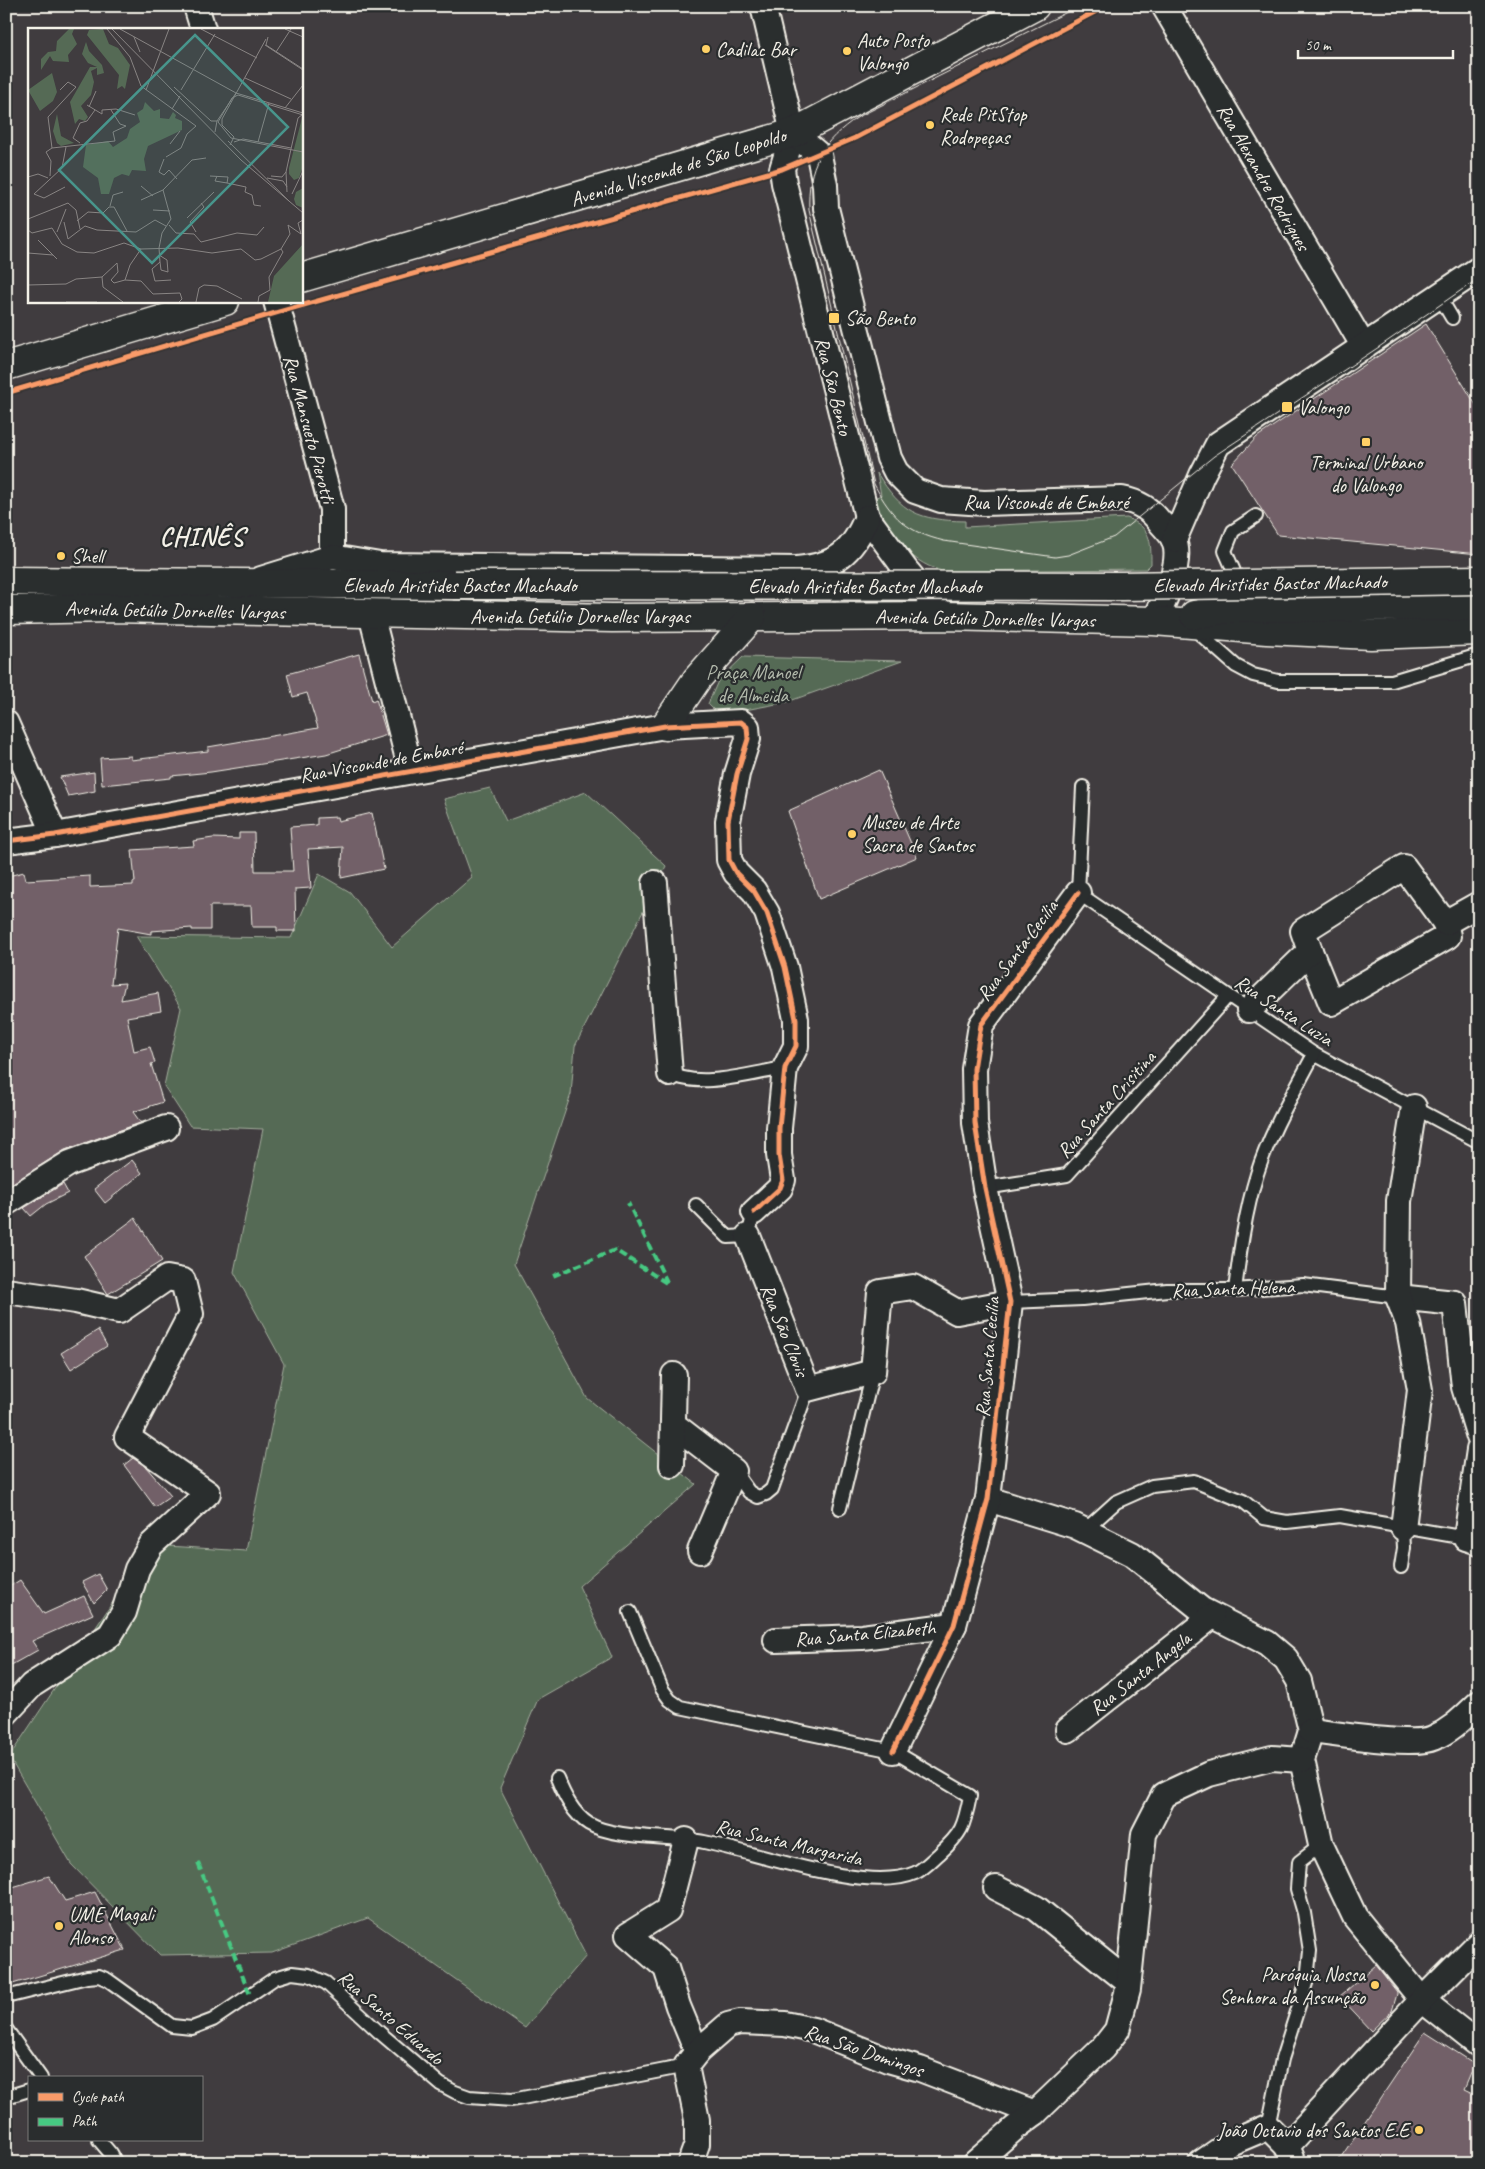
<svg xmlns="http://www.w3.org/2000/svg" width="1485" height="2169" font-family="Caveat,sans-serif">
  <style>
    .green { fill: #556a55; stroke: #a4ae9e }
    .building { fill: #726067; stroke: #f4f1e8 }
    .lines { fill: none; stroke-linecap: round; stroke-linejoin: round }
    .service-casing { stroke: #f4f1e8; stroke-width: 16 }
    .minor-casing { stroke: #f4f1e8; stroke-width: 28 }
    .secondary-casing { stroke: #f4f1e8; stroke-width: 31 }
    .primary-casing { stroke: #f4f1e8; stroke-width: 31 }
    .service { stroke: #2a2d2e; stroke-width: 12 }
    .minor { stroke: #2a2d2e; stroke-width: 24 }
    .secondary { stroke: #2a2d2e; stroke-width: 28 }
    .primary { stroke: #2a2d2e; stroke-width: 28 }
    .tram { stroke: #f4f1e8; stroke-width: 1 }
    .primary-bridge-casing { stroke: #f4f1e8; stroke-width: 31; stroke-linecap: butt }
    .primary-bridge { stroke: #2a2d2e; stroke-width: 28 }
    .quiet { stroke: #46c982; stroke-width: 4; stroke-dasharray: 8 4; stroke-linecap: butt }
    .cycleway-casing { stroke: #2a2d2e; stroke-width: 8 }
    .cycleway { stroke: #fa9b69; stroke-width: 5 }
    .poi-dot { fill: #ffd166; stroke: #2a2d2e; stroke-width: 2 }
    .labels { text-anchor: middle; stroke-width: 4.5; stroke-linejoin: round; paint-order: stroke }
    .poi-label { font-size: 20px; fill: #f4f1e8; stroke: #2a2d2e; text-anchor: start }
    .street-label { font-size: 20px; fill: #f4f1e8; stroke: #2a2d2e }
    .park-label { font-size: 20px; fill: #b4bbad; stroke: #2a2d2e }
    .district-label { font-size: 25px; font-weight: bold; letter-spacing: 1px; fill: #f4f1e8; stroke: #2a2d2e }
    .inset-road { fill: none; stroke: #888483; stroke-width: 1 }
    .view { fill: #48958c; fill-opacity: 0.15; stroke: #48958c; stroke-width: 2.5 }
    .inset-edge { fill: none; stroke: #f4f1e8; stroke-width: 2.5 }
  </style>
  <rect width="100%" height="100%" fill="#403c3f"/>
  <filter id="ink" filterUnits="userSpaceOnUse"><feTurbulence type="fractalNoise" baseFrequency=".02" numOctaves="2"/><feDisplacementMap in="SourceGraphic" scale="10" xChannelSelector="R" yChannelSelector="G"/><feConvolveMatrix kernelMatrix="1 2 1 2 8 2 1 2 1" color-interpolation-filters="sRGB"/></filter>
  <g filter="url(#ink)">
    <g class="green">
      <path d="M877 473C902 513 918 520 965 521V527L1127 518C1151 528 1151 540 1151 564L1146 569 942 571C906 561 887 531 874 498L881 495Z"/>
      <path d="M743 657 902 661 787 702 719 715 708 704 718 681Z"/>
      <path d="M490 788 506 821 586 792 666 866 575 1046 571 1094 514 1264 587 1398 696 1484 579 1586 612 1657 538 1699 500 1788 586 1956 525 2028 368 1918 272 1953 160 1955 71 1864 9 1757 151 1545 246 1551 284 1364 234 1272 263 1129 190 1126 164 1086 181 1008 136 936 291 938 319 874 350 892 392 947 472 877 444 799Z"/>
    </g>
    <g class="building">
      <path d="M1426 324 1479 410V554L1278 535 1232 464 1257 437Z"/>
      <path d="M359 654 372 701 376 699 387 735 326 754 211 772 171 776V778L102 785 100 758 131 756V760L208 751V747L318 728 307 693 293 697 287 674Z"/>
      <path d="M879 770 917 857 819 899 788 811Z"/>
      <path d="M94 772 95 791 68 796 60 777Z"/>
      <path d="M372 813 384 869 341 878 343 847 308 849 311 888 295 889 296 931H277V927H252L251 906H210V930H192V928L151 931V934L118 928 111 984 125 983 121 1000 158 993 161 1011 127 1017 134 1051 150 1047 155 1063 151 1064 163 1102 133 1112 141 1123 65 1150 8 1186 6 1183V894L11 892 8 876 24 872 26 880 90 876V887L133 885V882H135L132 850 194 846 193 841 213 838 239 839V833H254L255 871H293L290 827 317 825V818L337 817 338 821Z"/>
      <path d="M132 1160 142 1173 105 1203 94 1189Z"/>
      <path d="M63 1184 68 1193 46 1204 31 1216 24 1208Z"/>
      <path d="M135 1218 162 1261 108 1294 84 1256Z"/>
      <path d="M98 1330 107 1346 71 1369 61 1353Z"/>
      <path d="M133 1458 146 1467 171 1496 155 1507 124 1465Z"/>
      <path d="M98 1574 107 1590 94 1603 82 1582Z"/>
      <path d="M20 1580 44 1614 84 1596 93 1614 32 1641 38 1650 6 1668V1589Z"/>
      <path d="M49 1876 65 1901 95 1892 125 1950 6 1986V1889Z"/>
      <path d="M1376 1965 1397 1992V1994L1392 2011 1371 2031 1339 1997Z"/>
      <path d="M1425 2032 1475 2064 1464 2090 1479 2097V2163H1337Z"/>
    </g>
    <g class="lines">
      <defs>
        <g id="service">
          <path d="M1439 296 1452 318"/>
          <path d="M1240 585 1225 551 1233 531 1256 516"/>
          <path d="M1192 627 1236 666 1253 675 1278 681H1392L1479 655"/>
          <path d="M1083 787 1078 893 1314 1054 1479 1142"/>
          <path d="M666 1071C696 1091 752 1073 785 1068"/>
          <path d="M985 1188 1067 1175 1228 996"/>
          <path d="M696 1205 728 1237 748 1236 754 1212"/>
          <path d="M1235 1290C1240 1251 1245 1213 1257 1174 1270 1132 1294 1092 1314 1054"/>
          <path d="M1010 1302 1082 1299 1167 1290H1235L1303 1285 1398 1297"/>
          <path d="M734 1471 749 1492 758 1497 766 1494 772 1489 808 1389"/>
          <path d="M840 1508 873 1372"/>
          <path d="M1084 1531 1116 1502 1152 1486 1194 1481 1243 1501 1264 1518 1287 1522 1340 1516 1466 1538"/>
          <path d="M1401 1567 1404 1548 1403 1528"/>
          <path d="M557 1778C564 1795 573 1814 589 1824 614 1839 673 1836 704 1842 757 1853 868 1894 915 1873 924 1869 932 1860 939 1854 962 1833 964 1827 970 1796L893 1751 680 1707 670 1700 662 1689 630 1612"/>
          <path d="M6 1997 87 1977 99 1976 108 1980 172 2026 192 2028 213 2020 275 1978 292 1973 309 1975 326 1983 379 2032 440 2084 455 2092 469 2097 512 2100 686 2066"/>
          <path d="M6 2029 41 2078"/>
          <path d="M6 2097 29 2090"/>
          <path d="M1268 2127 1282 2059 1307 1980 1310 1951 1304 1913 1297 1889 1299 1862 1321 1845"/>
          <path d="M99 2140 111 2154 116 2163"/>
        </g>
        <g id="minor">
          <path d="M196 6 203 29"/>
          <path d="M763 6 793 133 782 169 784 183 867 517 906 570 945 616"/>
          <path d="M1164 6 1364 347"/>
          <path d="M793 133 819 155 825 185 826 208 889 458 896 472 915 491 941 500 984 503 1122 499C1139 502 1150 509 1160 522 1165 528 1172 534 1174 541 1183 561 1164 603 1154 621"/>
          <path d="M276 301 332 509V557"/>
          <path d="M1174 540 1202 475 1218 444 1479 269"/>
          <path d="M261 579 332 557 380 565 797 569C836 565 852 554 867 517"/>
          <path d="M371 614 411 771"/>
          <path d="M6 723 55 835"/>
          <path d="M6 841 55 835 665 726 741 722 747 727 748 739 737 774 728 821 729 860 736 873 754 891 767 913 785 967 796 1019V1046L785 1068 779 1128V1155L783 1180 780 1188 754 1212"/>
          <path d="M655 883 670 1074"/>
          <path d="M1310 951 1331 1003 1448 936 1445 923"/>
          <path d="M1249 1010 1310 951 1303 931 1404 867 1445 923 1479 904"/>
          <path d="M6 1203 70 1163 166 1128"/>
          <path d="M748 1236 808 1389 873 1372 880 1292 913 1287 957 1312 1010 1302"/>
          <path d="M6 1291 76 1301 119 1311 167 1278 183 1281 191 1314 127 1437 208 1493 151 1545 137 1569 124 1612 110 1635 32 1685 6 1713"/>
          <path d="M1398 1297 1455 1303 1464 1387 1479 1437"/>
          <path d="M673 1424 734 1471 700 1551"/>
          <path d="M1479 1450 1466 1538 1479 1542"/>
          <path d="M672 1465 674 1375"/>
          <path d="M988 1499 1075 1526 1132 1554 1202 1610 1267 1643 1286 1659 1299 1681 1311 1731 1302 1760 1321 1845 1355 1917 1422 2000 1479 2045"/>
          <path d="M1403 1528 1420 1390 1408 1323 1398 1297 1399 1201 1414 1107"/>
          <path d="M776 1640 862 1637 954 1625"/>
          <path d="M1068 1730C1116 1691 1165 1655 1212 1616"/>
          <path d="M1311 1731C1336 1734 1414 1747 1433 1738 1452 1730 1464 1717 1479 1703"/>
          <path d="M893 1751 954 1625 988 1499 1010 1302 985 1188 975 1123 974 1069 981 1025 1078 893"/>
          <path d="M686 1840 668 1910 628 1935 666 1968 678 2006 697 2052"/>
          <path d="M996 1888 1036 1908 1128 1982"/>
          <path d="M690 2163 697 2144V2120L686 2066 697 2052 728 2025 740 2022 785 2024 813 2030 888 2060 920 2069 1035 2113"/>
          <path d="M975 2163 1015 2128 1035 2113 1103 2048 1117 2030 1128 1989 1144 1834 1164 1795 1209 1774 1272 1758 1302 1760"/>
          <path d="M1201 2163 1230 2143 1268 2127 1287 2146"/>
          <path d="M1294 2163 1287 2146 1422 2000 1479 1943"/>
        </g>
        <g id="secondary">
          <path d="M301 278 793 133 1035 6"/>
          <path d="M6 366 225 301"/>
        </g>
        <g id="primary">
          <path d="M6 581 454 585"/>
          <path d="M6 610 111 608 612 618 945 616 1154 621 1267 630 1371 635 1479 631"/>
          <path d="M1194 615 1233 608 1479 606"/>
          <path d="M665 726 697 679 752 617"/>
        </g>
      </defs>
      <use href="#service" class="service-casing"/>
      <use href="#minor" class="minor-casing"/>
      <use href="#secondary" class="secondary-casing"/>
      <use href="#primary" class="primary-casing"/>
      <use href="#service" class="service"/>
      <use href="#minor" class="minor"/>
      <use href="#secondary" class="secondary"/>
      <use href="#primary" class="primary"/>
      <path class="tram" d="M1079 6 858 117C822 141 807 166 809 210L874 484C892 518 907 532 944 541L1055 557 1068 555 1114 537 1214 456 1379 347 1479 278"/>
      <defs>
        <path id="primary-bridge" d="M454 585 1122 586 1479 580"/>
      </defs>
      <use href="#primary-bridge" class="primary-bridge-casing"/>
      <use href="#primary-bridge" class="primary-bridge"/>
      <g class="quiet">
        <path d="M553 1276 615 1250 668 1284 628 1203"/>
        <path d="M198 1863 250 1995"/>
      </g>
      <defs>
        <g id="cycleway">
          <path d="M6 393 279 312 782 169 855 138 1106 6"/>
          <path d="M6 841 55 835 665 726 741 722 747 727 748 739 737 774 728 821 729 860 736 873 754 891 767 913 785 967 796 1019V1046L785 1068 779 1128V1155L783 1180 780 1188 754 1212"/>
          <path d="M893 1751 954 1625 988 1499 1010 1302 985 1188 975 1123 974 1069 981 1025 1078 893"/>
        </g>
      </defs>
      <use href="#cycleway" class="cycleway-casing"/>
      <use href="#cycleway" class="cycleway"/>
    </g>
  </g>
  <g class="poi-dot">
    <circle cx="706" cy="49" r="5"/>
    <circle cx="847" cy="51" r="5"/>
    <circle cx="930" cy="125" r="5"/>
    <rect x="828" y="312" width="12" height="12" rx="2.5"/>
    <rect x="1281" y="401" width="12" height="12" rx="2.5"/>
    <rect x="1361" y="437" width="10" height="10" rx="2.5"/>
    <circle cx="61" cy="556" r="5"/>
    <circle cx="852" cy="834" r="5"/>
    <circle cx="59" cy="1926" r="5"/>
    <circle cx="1375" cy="1985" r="5"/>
    <circle cx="1419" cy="2130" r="5"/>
  </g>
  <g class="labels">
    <g class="poi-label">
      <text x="857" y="47">Auto Posto<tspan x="857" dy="23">Valongo</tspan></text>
      <text x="716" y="56">Cadilac Bar</text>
      <text x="940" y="121">Rede PitStop<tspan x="940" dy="23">Rodopeças</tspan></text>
      <text x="845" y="325">São Bento</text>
      <text x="1298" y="414">Valongo</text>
      <text x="1366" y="469" text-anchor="middle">Terminal Urbano<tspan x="1366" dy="23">do Valongo</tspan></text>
      <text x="71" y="563">Shell</text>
      <text x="862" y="829">Museu de Arte<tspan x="862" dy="23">Sacra de Santos</tspan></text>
      <text x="69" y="1921">UME Magali<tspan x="69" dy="23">Alonso</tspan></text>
      <text x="1365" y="1981" text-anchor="end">Paróquia Nossa<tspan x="1365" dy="23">Senhora da Assunção</tspan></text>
      <text x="1409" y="2137" text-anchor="end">João Octavio dos Santos E.E</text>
    </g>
    <g class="street-label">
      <text transform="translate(678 167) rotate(-17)" y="7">Avenida Visconde de São Leopoldo</text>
      <text transform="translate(1264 177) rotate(60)" y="7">Rua Alexandre Rodrigues</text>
      <text transform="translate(834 386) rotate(76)" y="7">Rua São Bento</text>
      <text transform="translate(310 429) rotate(75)" y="7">Rua Mansueto Pierotti</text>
      <text x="1046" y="509">Rua Visconde de Embaré</text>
      <text transform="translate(1270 583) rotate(-1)" y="7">Elevado Aristides Bastos Machado</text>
      <text x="460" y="592">Elevado Aristides Bastos Machado</text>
      <text x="865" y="593">Elevado Aristides Bastos Machado</text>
      <text transform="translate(175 610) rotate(1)" y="7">Avenida Getúlio Dornelles Vargas</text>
      <text x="580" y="623">Avenida Getúlio Dornelles Vargas</text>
      <text transform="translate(985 618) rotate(1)" y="7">Avenida Getúlio Dornelles Vargas</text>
      <text transform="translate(381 761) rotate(-10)" y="7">Rua Visconde de Embaré</text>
      <text transform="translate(1017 950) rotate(-53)" y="7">Rua Santa Cecília</text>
      <text transform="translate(1284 1010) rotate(33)" y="7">Rua Santa Luzia</text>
      <text transform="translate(1106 1104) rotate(-48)" y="7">Rua Santa Crisitina</text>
      <text transform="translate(1233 1288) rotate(-2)" y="7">Rua Santa Helena</text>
      <text transform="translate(785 1330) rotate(68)" y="7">Rua São Clovis</text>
      <text transform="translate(987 1357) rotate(-85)" y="7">Rua Santa Cecília</text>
      <text transform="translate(865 1633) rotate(-5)" y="7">Rua Santa Elizabeth</text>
      <text transform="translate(1140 1673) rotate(-38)" y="7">Rua Santa Angela</text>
      <text transform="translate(789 1842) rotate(13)" y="7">Rua Santa Margarida</text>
      <text transform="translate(391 2017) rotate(41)" y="7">Rua Santo Eduardo</text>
      <text transform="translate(864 2050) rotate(19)" y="7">Rua São Domingos</text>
    </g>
    <g class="park-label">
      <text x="753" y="679">Praça Manoel<tspan x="753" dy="23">de Almeida</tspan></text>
    </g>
    <g class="district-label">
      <text x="202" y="545">CHINÊS</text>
    </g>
  </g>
  <g transform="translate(28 28)">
    <rect width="275" height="275" fill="#403c3f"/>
    <path d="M41 1H46L44 6 49 16 40 27 41 34 25 33 22 28 13 42V31L20 24 28 23 29 13ZM75 1 81 16 90 20 102 37 97 61 94 58 89 61 91 47 59 7 61 2ZM58 14 61 23 74 37 76 45 69 47V40L63 43 66 54 63 67 53 78 60 89 57 93 51 91 47 96 42 74 62 39H69L60 35 54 26ZM24 45 29 64 25 73 12 83 0 62ZM117 74 126 83 132 81V90L141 91 145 84 148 87 147 90 154 93V102L120 118 116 131 118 143 104 142 101 148 94 146 86 150 81 166H73L70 150 55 139 58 117 80 113 85 119 99 110 102 101 112 94 109 85 115 81ZM29 86 33 108 46 115 33 118 29 115 25 103ZM274 90 275 138 271 150 266 152 261 146V140ZM275 160V180L268 177 266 171 268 164ZM275 216V274H240L246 248Z" fill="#556a55"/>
    <path class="inset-road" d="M79 1 102 29 113 58 168 98 159 106 153 120 138 129M84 1 213 132 275 185M92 1 208 65 275 85M173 1 229 30M257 1 275 9M106 9 112 24M240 9 238 17 275 41M237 17 275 42M248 24 263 1M217 50 263 71M146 59 183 93H189M118 62 141 1M153 62 187 6M59 77 74 86V82L88 81 107 87M61 79 68 63M257 80 275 57M144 81 152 68M275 87 210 67 204 70 190 94 203 110 275 124M187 104 189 93 208 65M200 113 262 174M206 114 215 111 263 120M230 114 241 75M52 115 45 110 52 95 59 93 67 82M142 116 152 103M202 117 206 109 194 97V91L238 11M24 120 87 113 85 104 98 98 92 96 83 82M24 120 20 89 48 59 40 54 32 62M136 131 131 144 136 147 141 142 149 151M22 148 23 133 18 124 24 120M182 148 200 149 199 155 218 159 217 164 224 167 226 177 233 178M189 148 187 153 199 155M243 148 254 149 258 144M0 149 10 146 20 150M239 150 255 153 259 159M113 158 125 168M37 159 16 170 6 166 34 140 38 119M259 164 258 144 263 121 270 90 275 86M264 166 275 143M113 172 135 162 164 132 178 130M82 178 85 167 95 164M125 182 142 183M159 190 186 164M0 191 40 175 48 182 52 201M49 193 60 184 75 185 81 179H86L99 203M36 194 40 211 57 198 69 202 108 204 127 192 138 198M141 197 148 205 166 206 173 214 209 205 229 207 236 199M0 202 4 205 24 200 34 216 49 224 66 225 96 215 113 221M29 204 38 181M168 204 162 194 176 179 173 175M10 212 29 231M0 225 25 227M131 227 139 232 140 244 133 242 132 234 131 220 134 205 143 191 135 162M132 234 124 241 127 253 143 252M97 252 113 253 125 266 152 265 154 271 151 274M0 257 38 256 48 251 74 249M38 274H69M95 274 75 259 74 249 89 235 90 244 83 252 86 255 97 252 102 237 113 221 150 220 184 225 213 221 227 232 233 231 253 221 262 206 260 197 273 206 270 195 275 192M168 274 171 260 176 257 189 258 214 271M230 274 231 268 242 262 241 249 255 224 253 221"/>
    <path class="view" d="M167 7 260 99 124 235 31 142Z"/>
    <rect width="275" height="275" class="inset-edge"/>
  </g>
  <rect width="1485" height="2169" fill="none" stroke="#2a2d2e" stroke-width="25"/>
  <rect x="12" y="12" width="1460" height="2144" fill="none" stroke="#f4f1e8" stroke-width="2" filter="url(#ink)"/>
  <rect x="28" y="2076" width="175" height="65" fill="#2a2d2e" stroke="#7b7b78"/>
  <rect x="38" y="2093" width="25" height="8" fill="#fa9b69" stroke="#7b7b78"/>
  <text x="72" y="2102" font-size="15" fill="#f4f1e8">Cycle path</text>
  <rect x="38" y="2118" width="25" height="8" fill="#46c982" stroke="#7b7b78"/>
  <text x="72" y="2126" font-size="15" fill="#f4f1e8">Path</text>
  <path d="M1298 50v8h155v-8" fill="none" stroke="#f4f1e8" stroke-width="2.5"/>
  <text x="1305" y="50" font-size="15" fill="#f4f1e8" stroke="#2a2d2e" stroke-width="4" paint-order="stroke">50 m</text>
</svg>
